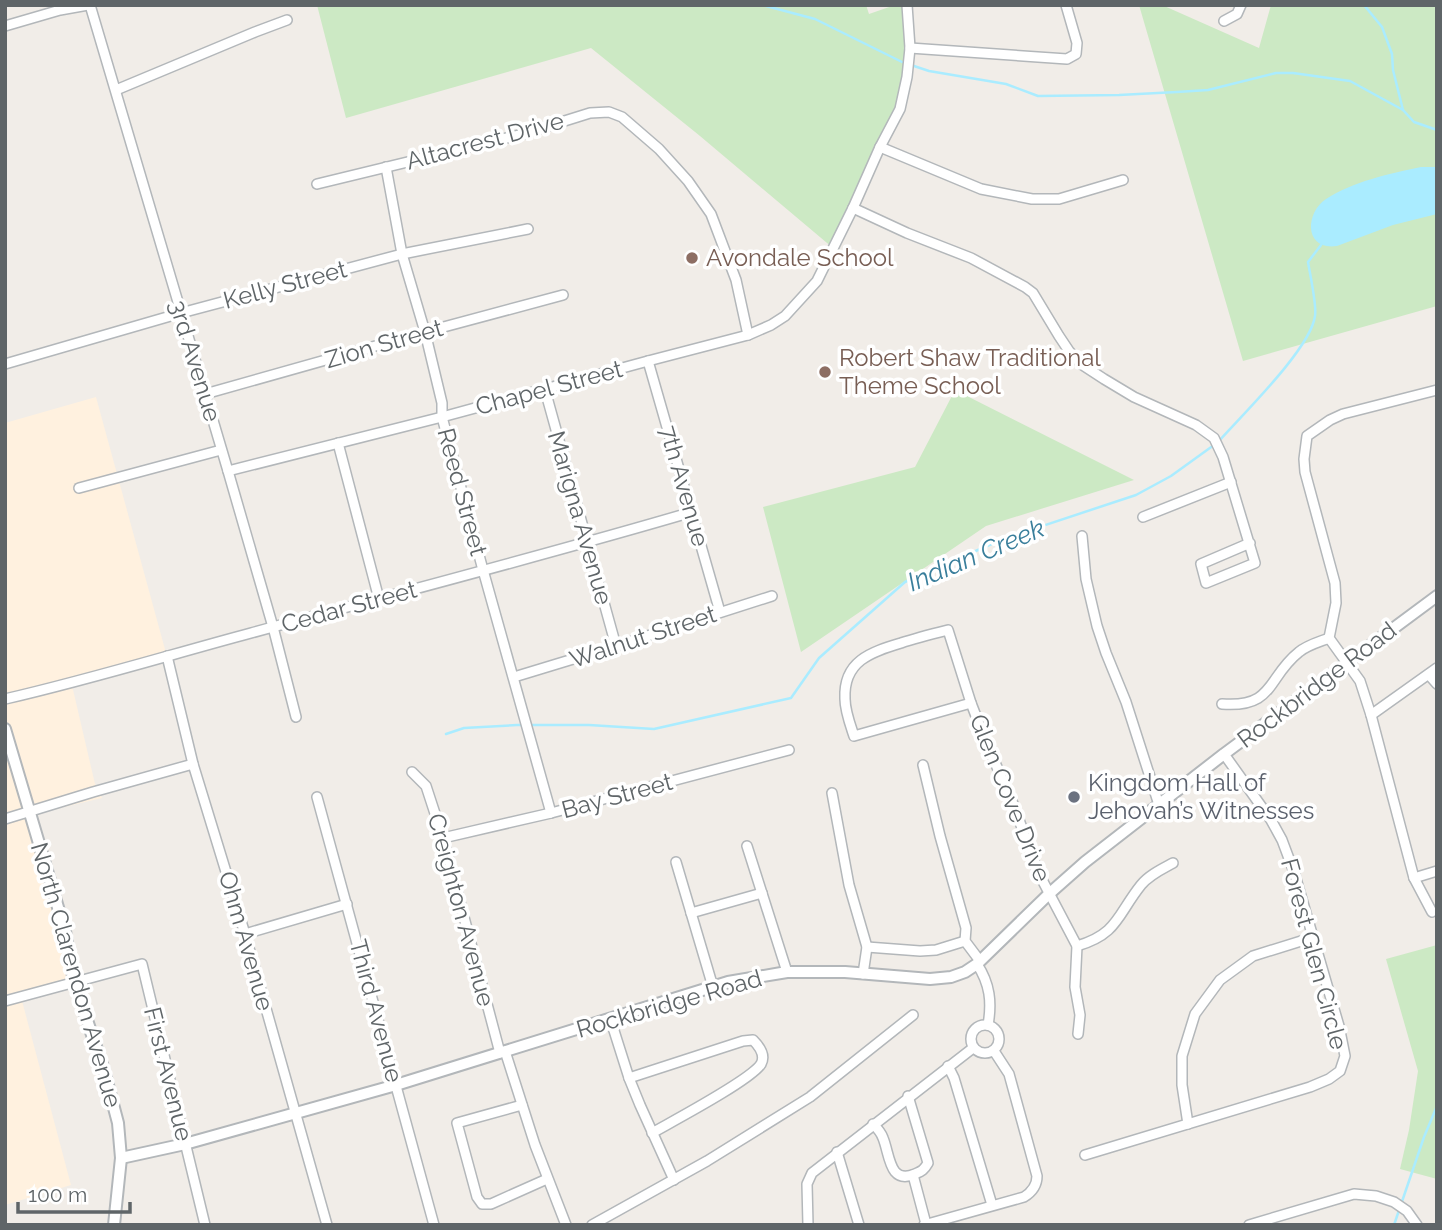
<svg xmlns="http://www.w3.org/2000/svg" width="1442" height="1230" font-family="Raleway,sans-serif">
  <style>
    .commercial { fill: #fff1df }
    .green { fill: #cce9c4 }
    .water { fill: #aaecff }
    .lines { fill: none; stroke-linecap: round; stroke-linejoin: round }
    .stream { stroke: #aaecff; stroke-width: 2.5 }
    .minor-casing { stroke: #b3b7ba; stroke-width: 12 }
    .tertiary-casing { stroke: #b3b7ba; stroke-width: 14 }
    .minor { stroke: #fff; stroke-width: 9 }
    .tertiary { stroke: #fff; stroke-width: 10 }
    .education-dot { fill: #8d6e63; stroke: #fff; stroke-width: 2.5 }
    .worship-dot { fill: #6b7280; stroke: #fff; stroke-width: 2.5 }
    .labels { text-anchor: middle; stroke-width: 7; stroke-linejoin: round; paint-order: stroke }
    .street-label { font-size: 24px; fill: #5f6568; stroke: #fff }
    .education-label { font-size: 24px; fill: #785e54; stroke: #fff; text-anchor: start }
    .worship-label { font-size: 24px; fill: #5b616d; stroke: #fff; text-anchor: start }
    .water-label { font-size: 26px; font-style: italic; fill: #397e9b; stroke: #fff }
  </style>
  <rect width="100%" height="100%" fill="#f1ede8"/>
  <path class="commercial" d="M96 397 166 653 71 681 95 784 102 798 35 814 77 974 21 997 71 1185 5 1205V423Z"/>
  <g class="green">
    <path d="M317 5H866L869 14 895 5H909L910 65 897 116 833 248 700 136 591 48 346 118Z"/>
    <path d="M1139 5H1162L1259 48 1271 5H1437V306L1243 361Z"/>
    <path d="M955 390 1134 480 986 526 801 652 763 507 915 467Z"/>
    <path d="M1437 945V1179L1400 1169 1409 1130 1418 1071 1386 959Z"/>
  </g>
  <path class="water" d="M1421 167H1437V214L1393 225 1337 246C1305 251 1304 214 1326 199 1352 182 1391 173 1421 167Z"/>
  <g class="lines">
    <g class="stream">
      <path d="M762 5 815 19 902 62"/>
      <path d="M1364 5 1382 27 1392 54 1393 70 1403 110"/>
      <path d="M914 66 929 71 1006 84 1038 96 1119 95 1177 92 1208 90 1276 73H1293L1350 81 1403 110 1414 122 1437 130"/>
      <path d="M1219 441C1242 415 1311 348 1315 316 1317 306 1310 274 1308 262L1321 245"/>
      <path d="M446 734 464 728 517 725H589L654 729 791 698 819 658 905 582 1003 539 1136 495 1171 476 1214 445"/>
      <path d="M1394 1225 1424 1137 1437 1106"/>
    </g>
    <defs>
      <g id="minor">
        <path d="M90 5 228 471 273 627 296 717"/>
        <path d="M1224 21 1237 14 1241 5"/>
        <path d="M5 26 60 10 88 5"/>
        <path d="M910 48 1067 59 1076 54 1077 43 1066 5"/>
        <path d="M116 90 255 32 287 20"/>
        <path d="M880 147 981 189 1032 199H1059L1123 180"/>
        <path d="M386 167 402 254 425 332 442 403V417L483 570 551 813"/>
        <path d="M317 184 523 134 590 113 609 112 622 117 659 149 688 181 711 214 736 280 748 335"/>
        <path d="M853 208 907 233 971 258 1025 287 1033 293 1059 336 1069 351 1081 364 1104 379 1134 397 1196 425 1214 438 1223 457 1255 563 1206 583 1201 564 1250 543"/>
        <path d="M648 361 720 612"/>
        <path d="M5 364 181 313 402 254 528 229"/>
        <path d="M545 390 616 646"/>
        <path d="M205 394 425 332 563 295"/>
        <path d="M338 443 379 599"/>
        <path d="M228 471 442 417 648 361 748 335 771 325 785 316 817 281 853 208 880 147 900 109 907 77 910 48 907 5"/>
        <path d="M79 488 221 450"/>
        <path d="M1143 517 1231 482"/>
        <path d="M1082 536 1086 579 1097 626 1106 653 1126 702 1159 805"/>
        <path d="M948 630 971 703 854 736C850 724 845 711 845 699 843 661 871 652 901 643 916 638 932 634 948 630Z"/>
        <path d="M167 656 193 764 245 934 327 1225"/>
        <path d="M1429 675 1437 684"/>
        <path d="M514 677 616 646 772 596"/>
        <path d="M5 699C88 680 169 655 251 633 398 593 546 555 692 512"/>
        <path d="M971 703 986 742 1014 806 1038 872 1077 946 1075 987 1080 1015 1078 1034"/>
        <path d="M1222 704C1275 708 1267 677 1299 652 1307 645 1319 642 1329 638"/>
        <path d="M1371 715 1437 668"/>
        <path d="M923 765 940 836 966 928 965 941 980 961"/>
        <path d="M412 772 426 786 443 838 500 1053"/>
        <path d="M832 793 849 885 867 947 863 974"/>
        <path d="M317 797 434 1225"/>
        <path d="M5 819 93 792 193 764"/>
        <path d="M443 838 551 813 789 750"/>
        <path d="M747 846 787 972"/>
        <path d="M676 862 713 987"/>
        <path d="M1414 878 1437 871"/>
        <path d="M1432 912 1414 878 1371 715 1360 681 1329 638 1336 603 1335 583 1305 472 1304 459 1307 436 1330 420 1343 414 1437 390"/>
        <path d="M691 913 762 893"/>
        <path d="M245 934 347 904"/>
        <path d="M1077 946C1118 934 1117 915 1141 885 1149 875 1162 869 1173 863"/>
        <path d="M867 947 920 951 936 950 965 941"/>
        <path d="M977 964C990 984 992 1002 988 1025"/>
        <path d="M5 1001 142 964 205 1225"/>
        <path d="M610 1018 629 1078 640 1105 674 1180"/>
        <circle cx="985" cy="1039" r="14"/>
        <path d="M505 1051 535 1145 566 1225"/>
        <path d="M948 1066 954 1078 992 1205"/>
        <path d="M629 1078 743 1041 753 1040C759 1046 766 1055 761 1064 751 1080 673 1121 652 1133"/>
        <path d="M522 1105 457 1123 477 1197 482 1204H491L547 1179"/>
        <path d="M873 1124C877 1128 881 1132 883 1138 890 1155 889 1185 915 1174 922 1171 924 1170 928 1163L908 1096"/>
        <path d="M1188 1124 1182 1085V1056L1195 1014 1220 980 1253 956 1314 937"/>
        <path d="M837 1152 859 1225"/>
        <path d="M1085 1155 1310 1087 1329 1079 1340 1071 1345 1056 1339 1026 1294 872 1282 840 1271 820 1224 754"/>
        <path d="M913 1175 926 1224"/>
        <path d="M592 1225 707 1161 810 1097 913 1015"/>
        <path d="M808 1225 807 1184 812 1173 973 1048"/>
        <path d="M924 1225 1024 1197C1032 1192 1037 1185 1037 1176L1009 1074 994 1051"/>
        <path d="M1249 1225 1354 1194 1376 1196 1394 1202 1407 1211 1417 1225"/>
      </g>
      <g id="tertiary">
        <path d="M5 729 65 931 74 982 104 1070 118 1123 121 1158 114 1225"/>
        <path d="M121 1158 185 1144 396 1085 728 982 787 972H845L930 979 951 977 965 972 977 964 1050 893 1085 862 1224 754 1437 596"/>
      </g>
    </defs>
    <use href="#minor" class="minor-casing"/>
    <use href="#tertiary" class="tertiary-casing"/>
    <use href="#minor" class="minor"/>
    <use href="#tertiary" class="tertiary"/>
  </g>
  <g class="education-dot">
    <circle cx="692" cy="258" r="7"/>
    <circle cx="825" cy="372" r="7"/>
  </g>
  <circle class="worship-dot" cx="1074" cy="797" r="7"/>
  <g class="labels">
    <g class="street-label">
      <text transform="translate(485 141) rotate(-15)" y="8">Altacrest Drive</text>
      <text transform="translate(285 285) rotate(-15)" y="8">Kelly Street</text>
      <text transform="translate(384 344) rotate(-16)" y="8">Zion Street</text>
      <text transform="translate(195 361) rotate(73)" y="8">3rd Avenue</text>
      <text transform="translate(549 388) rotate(-15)" y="8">Chapel Street</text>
      <text transform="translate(684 486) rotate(74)" y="8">7th Avenue</text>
      <text transform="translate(462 492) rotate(75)" y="8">Reed Street</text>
      <text transform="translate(580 518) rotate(74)" y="8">Marigna Avenue</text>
      <text transform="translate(349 607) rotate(-15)" y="8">Cedar Street</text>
      <text transform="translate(643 637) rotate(-18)" y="8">Walnut Street</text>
      <text transform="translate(1317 685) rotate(-37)" y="8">Rockbridge Road</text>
      <text transform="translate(617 796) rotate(-15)" y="8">Bay Street</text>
      <text transform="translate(1010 798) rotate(68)" y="8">Glen Cove Drive</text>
      <text transform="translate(461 910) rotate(75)" y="8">Creighton Avenue</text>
      <text transform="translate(246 941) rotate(74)" y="8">Ohm Avenue</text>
      <text transform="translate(1314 954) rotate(75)" y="8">Forest Glen Circle</text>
      <text transform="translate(76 975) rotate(74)" y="8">North Clarendon Avenue</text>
      <text transform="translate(669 1004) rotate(-16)" y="8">Rockbridge Road</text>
      <text transform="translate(376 1011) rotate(75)" y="8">Third Avenue</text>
      <text transform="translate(168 1074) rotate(76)" y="8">First Avenue</text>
    </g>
    <g class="education-label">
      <text x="706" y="266">Avondale School</text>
      <text x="839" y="366">Robert Shaw Traditional<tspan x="839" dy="28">Theme School</tspan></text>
    </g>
    <g class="worship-label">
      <text x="1088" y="791">Kingdom Hall of<tspan x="1088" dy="28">Jehovah’s Witnesses</tspan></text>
    </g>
    <g class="water-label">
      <text transform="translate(976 555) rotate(-23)" y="9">Indian Creek</text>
    </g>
  </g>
  <rect width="1442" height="1230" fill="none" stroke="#5f6568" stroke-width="14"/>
  <path d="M18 1202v10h112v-10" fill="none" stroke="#5f6568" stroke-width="3.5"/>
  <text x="28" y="1202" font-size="21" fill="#5f6568" stroke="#ffffff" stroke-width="5" paint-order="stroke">100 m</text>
</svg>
